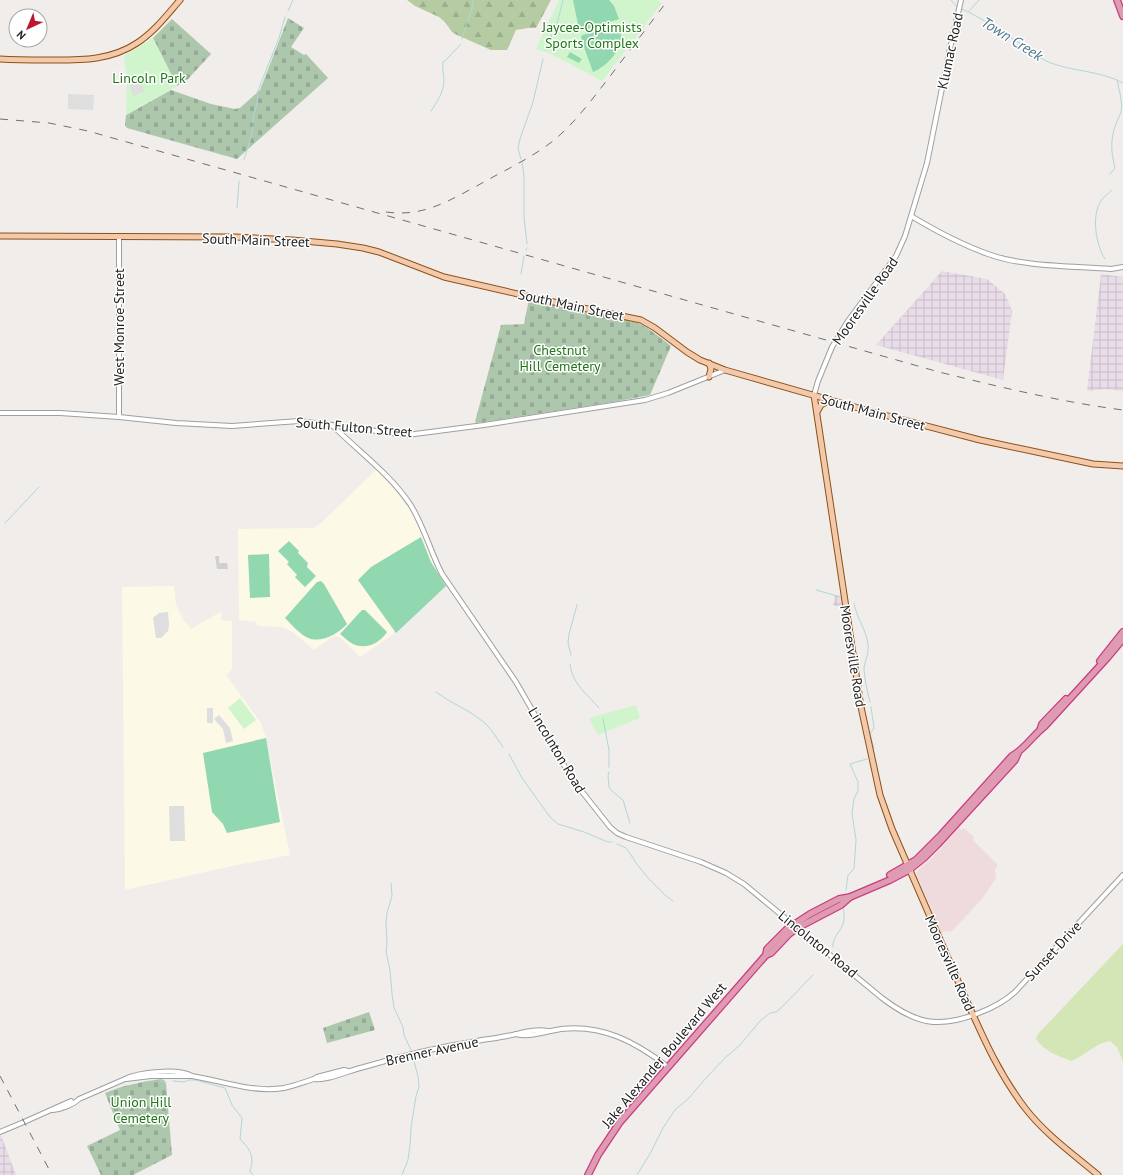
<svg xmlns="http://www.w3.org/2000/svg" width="1123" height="1175" font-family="'PT Sans',sans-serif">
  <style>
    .commercial { fill: #efdbde }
    .industrial { fill: url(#industrial-grid) }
    .education { fill: #fcf9e7 }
    .religious { fill: #d0d0d0 }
    .grass { fill: #d4e5b6 }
    .forest { fill: url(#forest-firs) }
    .cemetery { fill: url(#cemetery-stones) }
    .park { fill: #d0f5cd }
    .pitch { fill: #91d7b0 }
    .parking { fill: #dedede }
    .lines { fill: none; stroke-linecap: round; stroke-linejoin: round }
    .stream { stroke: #afd7d9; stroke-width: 1 }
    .minor-casing { stroke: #9f9f9f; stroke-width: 6 }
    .major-casing { stroke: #8f5110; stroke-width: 7 }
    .highway-casing { stroke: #ca3c83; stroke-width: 8 }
    .minor { stroke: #fff; stroke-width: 4 }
    .major { stroke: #f3c9ad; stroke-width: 5 }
    .highway { stroke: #df9bb2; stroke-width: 5.5 }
    .rail { stroke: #707070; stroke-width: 1; stroke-dasharray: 8 8; stroke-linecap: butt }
    .labels { text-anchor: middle; stroke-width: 3; stroke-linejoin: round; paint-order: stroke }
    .park-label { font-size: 14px; fill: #207718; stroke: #fff }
    .street-label { font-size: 14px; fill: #222; stroke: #fff }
    .water-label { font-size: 15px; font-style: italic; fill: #4c7a91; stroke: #fff }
  </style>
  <defs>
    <pattern id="industrial-grid" width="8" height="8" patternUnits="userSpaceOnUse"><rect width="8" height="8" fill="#e9dce9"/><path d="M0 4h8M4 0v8" fill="none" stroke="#c8bcc8"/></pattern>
    <pattern id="forest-firs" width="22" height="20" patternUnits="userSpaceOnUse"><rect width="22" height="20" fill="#b5cca3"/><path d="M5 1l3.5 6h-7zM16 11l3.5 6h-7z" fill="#9baf8c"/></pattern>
    <pattern id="cemetery-stones" width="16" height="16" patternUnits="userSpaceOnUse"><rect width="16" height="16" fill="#adc7ad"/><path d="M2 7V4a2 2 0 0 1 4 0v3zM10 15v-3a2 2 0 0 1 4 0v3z" fill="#95ab95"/></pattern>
  </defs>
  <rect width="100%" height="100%" fill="#f1edea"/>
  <path class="commercial" d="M959 828 962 830 963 828H964L974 837 973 840 977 844 979 847H980L998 865 995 869 996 878 982 899 951 932 947 931 943 932 942 934 916 874 918 870 932 858Z"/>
  <g class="industrial">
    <path d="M942 271 987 279 1005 294 1012 311 1003 380 876 345Z"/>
    <path d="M1101 274 1123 277V391L1105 389 1087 391Z"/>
    <path d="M835 595 841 597 843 608 833 605Z"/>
    <path d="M0 1135H1L16 1175H0Z"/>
  </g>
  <g class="education">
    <path d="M377 469 390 483 413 514 433 562 445 584 399 624 392 635 360 657 341 638 334 636 314 650 294 633 282 627 257 626 256 622 239 620 238 529 313 528 319 525Z"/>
    <path d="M174 586 176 605 183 619 191 629 222 611 221 620 232 621V670L226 675 261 723 265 735 290 855 237 865 125 890 122 587Z"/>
  </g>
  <path class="religious" d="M215 556H219V563H227L228 569H217Z"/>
  <path class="grass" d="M1123 944V1062L1117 1047 1110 1041C1095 1043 1085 1056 1071 1061 1058 1056 1044 1051 1036 1039L1038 1034Z"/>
  <path class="forest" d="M407 0H551L536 28H528L516 30 507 50H491L457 35 452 32 445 22 439 17 415 6Z"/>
  <g class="cemetery">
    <path d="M288 18 304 28 291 47 304 55 306 54 328 78 237 159 127 128 125 125 126 115 171 90 211 104 235 109 240 108 260 90Z"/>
    <path d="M172 19 211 54 188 79 177 86 153 38Z"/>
    <path d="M529 299 638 323C650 329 660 337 671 346L650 395 613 402 477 423 475 422 501 325 524 324Z"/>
    <path d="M369 1012 375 1030 327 1043 323 1028Z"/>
    <path d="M161 1079 164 1080 166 1084 172 1155 133 1175H101L87 1146 120 1130 105 1093C124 1085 141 1082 161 1079Z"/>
  </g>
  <g class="park">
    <path d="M559 0H657L662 3 602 81 551 54 536 49Z"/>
    <path d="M153 38 177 86 126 115 127 79 124 56Z"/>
    <path d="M240 698 256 720 244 729 228 708Z"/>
    <path d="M636 705 640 718 598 735 589 718Z"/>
  </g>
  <g class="pitch">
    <path d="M573 0H609L614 6 619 19 581 31 579 29Z"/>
    <path d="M620 26C625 46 611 64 593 72L585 50 581 37 582 35Z"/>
    <path d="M570 52 582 59 579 63 573 60 574 57 573 60 567 57Z"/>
    <path d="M421 537 431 562 446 586 396 633 358 580 371 567Z"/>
    <path d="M289 541 299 551 298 553 308 563 307 567 316 576 305 587 295 577 297 575 287 564 289 562 278 551Z"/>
    <path d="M269 554 270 597 250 598 248 555Z"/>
    <path d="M321 581 324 584 347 624C339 633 324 642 311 639 302 637 291 624 285 618L317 582Z"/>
    <path d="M362 610H365L387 632C380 643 366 650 353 644 349 642 344 637 340 634Z"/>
    <path d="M266 738 280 822 227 833 223 824 212 812 203 753Z"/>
  </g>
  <g class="parking">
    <path d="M140 77 144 92 133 96 128 81Z"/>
    <path d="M68 94 94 95 93 110 68 109Z"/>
    <path d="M168 612 169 624 168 631 161 638H156L153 618 159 613Z"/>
    <rect x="207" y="708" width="6" height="15"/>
    <path d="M219 715 230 728 233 741 226 743 223 729 214 719Z"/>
    <path d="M169 806H184L185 841H170Z"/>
  </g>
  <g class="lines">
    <g class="stream">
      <path d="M951 0 957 7"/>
      <path d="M960 8C980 17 999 30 1018 42 1027 48 1036 56 1046 61 1071 72 1099 70 1123 83"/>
      <path d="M288 11 293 0"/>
      <path d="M969 11 979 0"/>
      <path d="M462 39C465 26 472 14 473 0"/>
      <path d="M546 50 550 38 556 28 563 0"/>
      <path d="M431 111C437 102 443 93 444 82 444 75 442 69 443 62L446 60 461 44"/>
      <path d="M253 123C252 112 260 103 257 93L279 38 285 17"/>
      <path d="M521 159 518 149 520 139 533 102 543 59"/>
      <path d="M244 160C247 149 252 138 253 126"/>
      <path d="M522 162 524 176V217L527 244"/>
      <path d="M1110 174 1115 168C1111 152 1110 139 1116 124 1117 120 1120 116 1121 112 1123 102 1119 90 1117 80"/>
      <path d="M237 208 239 181"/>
      <path d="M526 250 527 248"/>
      <path d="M1105 259C1096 246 1091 215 1101 201 1103 197 1109 193 1112 190"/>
      <path d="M521 274 524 256"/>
      <path d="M5 523 39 487"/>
      <path d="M816 590 841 597"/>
      <path d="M854 603C856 617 866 629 868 644 869 655 865 660 864 668 864 677 868 694 870 702"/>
      <path d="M571 655 568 643 569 634 577 605"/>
      <path d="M570 664C572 684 587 694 599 708"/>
      <path d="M436 692 448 700 471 713 485 723 492 731 503 747"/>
      <path d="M871 707 874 728 870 734 874 748"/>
      <path d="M603 719 609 750V767"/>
      <path d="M509 754 522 778 550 817 558 824 584 832 608 842H612"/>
      <path d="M609 772 608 776 609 787 612 791 623 800 630 823"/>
      <path d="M617 844 626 848 633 858 636 863 648 878 665 895 673 901"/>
      <path d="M391 883 392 896 387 913 386 921 387 943 386 952 390 970 392 994 394 1008 403 1027 404 1035 411 1050"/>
      <path d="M846 890 848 875 854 869 856 840 852 813 854 799 858 791V782L850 764 867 759"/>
      <path d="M833 947C832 932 849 930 843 908"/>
      <path d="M160 1081 166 1082"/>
      <path d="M173 1081 184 1082 189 1080H196L225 1088 232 1105 242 1118 240 1139C246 1145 252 1152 252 1161 252 1164 251 1167 250 1171L253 1175"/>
      <path d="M402 1175 408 1160 410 1145 411 1128 416 1096 419 1087 418 1076 413 1058"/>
      <path d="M637 1175 651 1152 663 1128 675 1110 688 1099 706 1078 726 1057 740 1045 760 1021 770 1013 776 1012 781 1008 813 975"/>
    </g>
    <defs>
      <g id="minor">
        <path d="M911 216C936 231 960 244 988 254 1023 267 1073 266 1111 269L1123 267"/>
        <path d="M814 395 818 381 832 347 848 321 896 256 905 236 927 163 949 53 961 0"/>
        <path d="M0 413H60L119 417 176 423 232 426 299 421 407 435 484 425 645 400 668 393 725 370"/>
        <path d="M119 417V237"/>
        <path d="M332 425C358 451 389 473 410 504 424 526 430 551 442 574L516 682 572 779 610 827 617 833 626 837 701 862 726 873 744 884 882 998C916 1024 938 1029 979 1013 992 1008 1004 1002 1015 992L1123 875"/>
        <path d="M516 1034C530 1038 547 1031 561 1029 602 1024 636 1042 668 1067"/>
        <path d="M126 1079 151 1076H190"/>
        <path d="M314 1079C327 1081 350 1070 364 1067 401 1056 438 1047 477 1041 485 1039 493 1039 501 1037 517 1035 532 1028 548 1031"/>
        <path d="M53 1110C61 1109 73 1105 79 1099L125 1079C138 1072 179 1068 192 1076 223 1081 252 1093 284 1088 294 1086 304 1082 314 1079L317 1077 344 1070 348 1071"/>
        <path d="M0 1132 24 1122 71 1101"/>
      </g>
      <g id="major">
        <path d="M0 59C16 60 33 60 49 60 80 60 110 61 137 43 154 32 167 15 180 0"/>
        <path d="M0 236 235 237 292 240 337 244 363 248 379 252 444 277 544 300 641 320 655 328 687 352 700 360 725 370 869 411 980 440 1093 464 1123 466"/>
        <path d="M709 363 711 369 709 377"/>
        <path d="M814 395 861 707 880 795 892 829C915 882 938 935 961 988 980 1030 996 1070 1025 1108 1045 1134 1073 1154 1098 1175"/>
        <path d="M817 412 821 405 830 400"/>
      </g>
      <g id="highway">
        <path d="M1117 0 1123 16"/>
        <path d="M1100 661 1123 632"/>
        <path d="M1040 730 1042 724 1066 699"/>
        <path d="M890 875 916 860 941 835 1012 756C1025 749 1033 735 1045 726L1108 657 1123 639"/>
        <path d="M766 955 771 953 789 934 797 928 841 905 850 897"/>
        <path d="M588 1175 598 1155 620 1122 766 955 767 949 787 929 810 914 839 899 850 897 890 880 909 870 924 858 938 844 1015 760 1018 753"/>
      </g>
    </defs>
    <use href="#minor" class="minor-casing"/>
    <use href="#major" class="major-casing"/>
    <use href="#highway" class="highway-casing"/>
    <use href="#minor" class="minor"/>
    <use href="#major" class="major"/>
    <use href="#highway" class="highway"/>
    <g class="rail">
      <path d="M0 119 49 123 88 131 939 372C1000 387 1061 402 1123 410"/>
      <path d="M386 212C421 217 445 203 475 187 501 172 530 159 553 141 576 122 593 98 611 75 630 50 649 25 668 0"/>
      <path d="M0 1076 52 1175"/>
    </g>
  </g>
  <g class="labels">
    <g class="park-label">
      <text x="592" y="32">Jaycee-Optimists<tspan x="592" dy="16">Sports Complex</tspan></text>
      <text x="149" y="83">Lincoln Park</text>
      <text x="560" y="355">Chestnut<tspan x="560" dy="16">Hill Cemetery</tspan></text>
      <text x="141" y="1107">Union Hill<tspan x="141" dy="16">Cemetery</tspan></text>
    </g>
    <g class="street-label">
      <text transform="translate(950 51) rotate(-78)" y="5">Klumac Road</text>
      <text transform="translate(256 240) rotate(2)" y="5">South Main Street</text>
      <text transform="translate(865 301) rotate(-55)" y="5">Mooresville Road</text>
      <text transform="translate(571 305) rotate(12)" y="5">South Main Street</text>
      <text transform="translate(119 327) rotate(-90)" y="5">West Monroe Street</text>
      <text transform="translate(873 412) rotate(15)" y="5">South Main Street</text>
      <text transform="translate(354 427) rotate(5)" y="5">South Fulton Street</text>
      <text transform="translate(853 656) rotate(81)" y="5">Mooresville Road</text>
      <text transform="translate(557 750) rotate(59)" y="5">Lincolnton Road</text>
      <text transform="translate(818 944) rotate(39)" y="5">Lincolnton Road</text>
      <text transform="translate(1053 951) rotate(-47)" y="5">Sunset Drive</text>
      <text transform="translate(950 963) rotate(66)" y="5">Mooresville Road</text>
      <text transform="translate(432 1051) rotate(-12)" y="5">Brenner Avenue</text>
      <text transform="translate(664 1055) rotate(-50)" y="5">Jake Alexander Boulevard West</text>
    </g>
    <g class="water-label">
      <text transform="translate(1012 39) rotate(32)" y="5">Town Creek</text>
    </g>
  </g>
  <g transform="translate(28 28) rotate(224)"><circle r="19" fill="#ffffff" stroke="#a7a7a7"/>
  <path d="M0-3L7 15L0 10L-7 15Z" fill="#be1631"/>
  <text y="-6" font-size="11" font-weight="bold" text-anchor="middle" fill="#222222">N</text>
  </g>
</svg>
